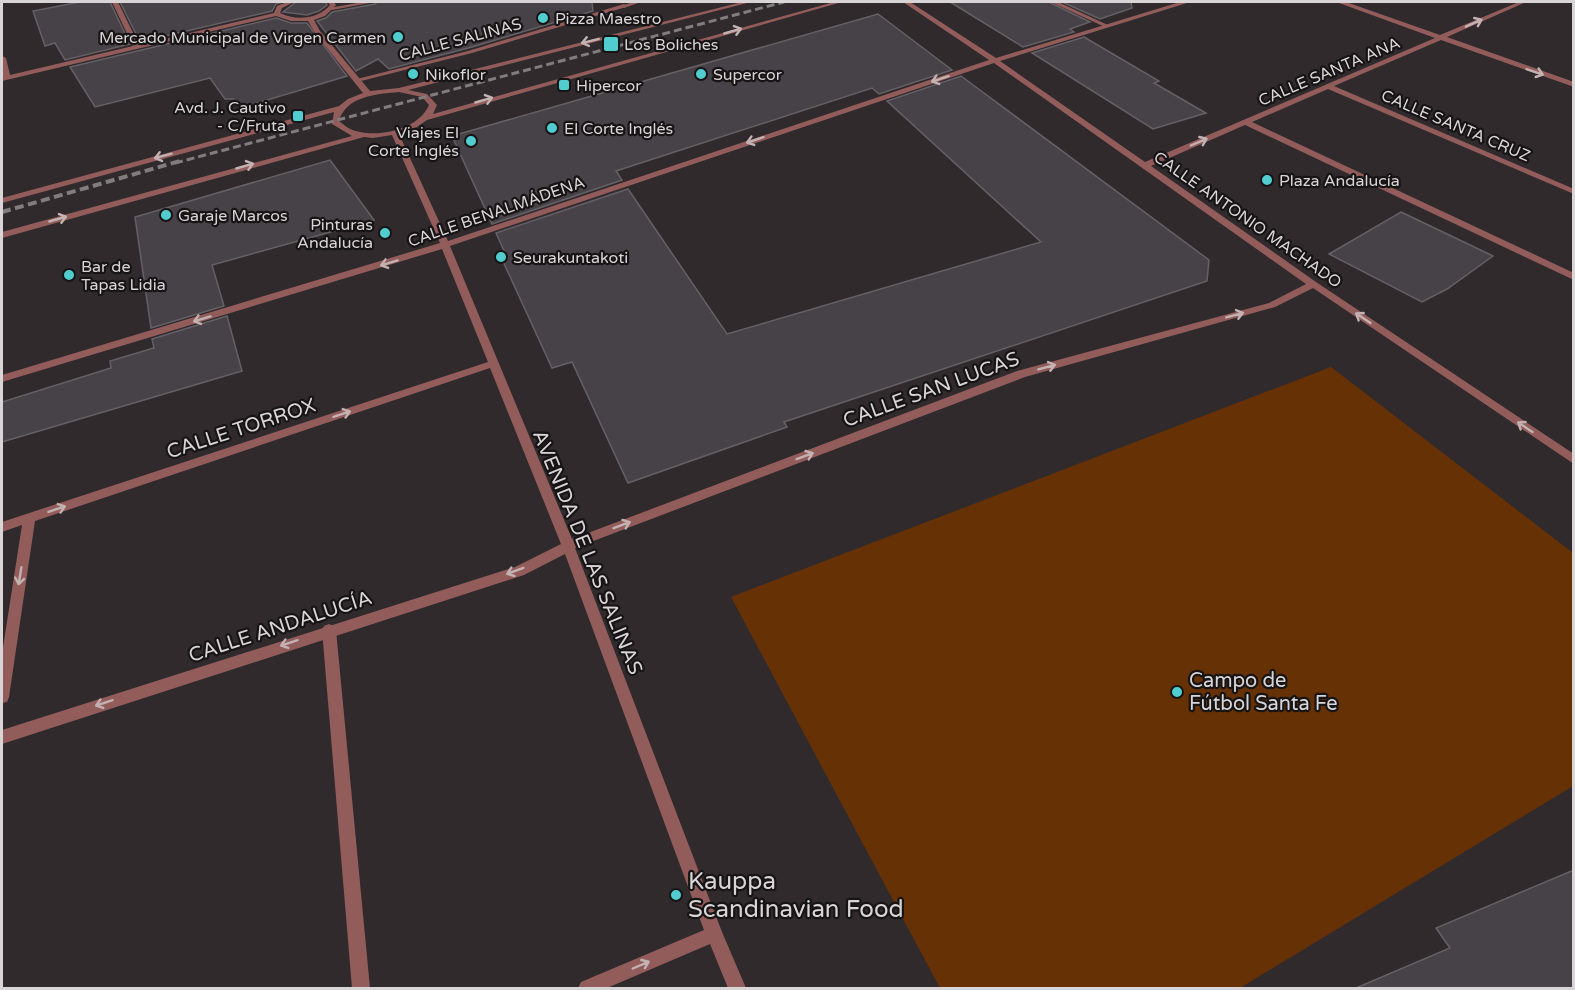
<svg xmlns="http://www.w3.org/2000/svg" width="1575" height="990" font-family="'Varela Round',sans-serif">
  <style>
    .green { fill: #673106 }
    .building { fill: #464247; stroke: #656066; stroke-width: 1.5 }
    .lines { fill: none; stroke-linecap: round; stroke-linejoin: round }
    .service { fill: #925c5a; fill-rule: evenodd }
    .pedestrian { fill: #925c5a; fill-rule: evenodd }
    .minor { fill: #925c5a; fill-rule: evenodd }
    .rail-far1 { stroke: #817c7e; stroke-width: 3; stroke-dasharray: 8 4; stroke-linecap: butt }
    .rail { stroke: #817c7e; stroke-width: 4; stroke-dasharray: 9 4.5; stroke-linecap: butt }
    .oneway { stroke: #c4b1b2 }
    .poi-dot { fill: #52cdcf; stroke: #161415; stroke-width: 2 }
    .labels { text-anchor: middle; stroke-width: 4.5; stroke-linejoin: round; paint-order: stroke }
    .far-poi-label { font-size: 16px; fill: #d9d5d7; stroke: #161415; text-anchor: start }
    .far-street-label { font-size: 16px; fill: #d9d5d7; stroke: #161415 }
    .street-label { font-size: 20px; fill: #d9d5d7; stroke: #161415 }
    .poi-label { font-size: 20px; fill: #d9d5d7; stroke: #161415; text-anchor: start }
    .near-poi-label { font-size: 24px; fill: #d9d5d7; stroke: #161415; text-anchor: start }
  </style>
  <rect width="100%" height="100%" fill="#302a2d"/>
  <path class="green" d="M1331 367 1573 553V786L1240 988H940L731 597Z"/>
  <g class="building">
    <path d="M80 2H110L130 44 65 60 55 43 45 46 33 11Z"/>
    <path d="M120 2H282L276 4 272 11 140 42Z"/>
    <path d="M296 2H326L327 5 319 11 307 15 283 12Z"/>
    <path d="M377 2H592L593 11 472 47 389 69 378 59 356 71 317 21 326 18 332 12 375 4Z"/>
    <path d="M950 2H1049L1090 22 1070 29 1074 32 1023 47Z"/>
    <path d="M1062 2H1131L1132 8 1100 19Z"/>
    <path d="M878 14 952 70 879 94 872 88 616 171 622 180 492 224 452 136Z"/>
    <path d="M276 18 291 23H307L347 76 241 108 233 99H225L210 78 95 107 70 67Z"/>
    <path d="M1084 37 1159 81 1154 83 1206 113 1153 129 1032 53Z"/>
    <path d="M961 76 1209 260 1207 281 784 422 787 427 628 483 572 362 552 368 501 257 506 255 496 233 628 189 727 334 1041 242 887 101Z"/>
    <path d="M330 160 374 220 212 265 224 306 151 328 135 217Z"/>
    <path d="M1401 212 1493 256 1447 289 1422 302 1329 254Z"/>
    <path d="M227 316 242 371 2 442V402L111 368 110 361 154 348 152 339Z"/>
    <path d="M1574 870V988H1356L1450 948 1436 928Z"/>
  </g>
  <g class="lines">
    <g class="service">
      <path d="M363 2H375L332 10 329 8Z"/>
      <path d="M329 624 334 626 336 630 370 988H352L322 630 324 626Z"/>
    </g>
    <g class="pedestrian">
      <path d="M1051 2H1058L1110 26 1105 27Z"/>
      <path d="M624 4 627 6 626 7 472 53 357 82 353 80 468 51Z"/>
    </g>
    <g class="minor">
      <path d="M112 2H118L139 45 274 13 277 6 287 2H294L282 8 280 13C296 21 319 19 330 5L328 2H334L336 5 325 16 314 20 320 31 370 91 399 88 742 2H751L408 90 427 94 437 105 433 114 834 2H842L427 120 417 127 399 134 448 241 989 60 903 2H910L996 58 1180 2H1188L1187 3 1000 61 1145 162 1435 38 1339 3 1338 2H1346L1440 35 1519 2H1526L1447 37 1574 82V87L1441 40 1334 86 1574 189V194L1328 89 1252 122 1574 273V280L1245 125 1151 166 1316 282 1574 454V464L1313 288 1275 307 1025 377 575 548 722 932 746 988H728L710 944 607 988H578L581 982 704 930 565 554 524 575 2 744V730L515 567 561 544 490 368 35 521 9 697 7 702 2 703V654L22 525 2 532V522L488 362 442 249 2 382V375L440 243 392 135 373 138 364 137 2 238V232L352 136 332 124 334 112 2 203V198L339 106 348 99 363 93 315 33 308 21H291L276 16 2 81 3 77 2 56 6 58 10 75 133 46ZM994 63 1306 284 1269 303 1017 371 572 539 450 246ZM399 92 422 97 429 105C419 129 380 138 356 131 350 130 344 125 339 121 346 96 377 94 399 92Z"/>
      <path d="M633 2H641L624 8 621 6Z"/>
    </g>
    <path class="rail-far1" d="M175 163 784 2"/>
    <path class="rail" d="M2 212 180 161"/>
  </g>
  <defs><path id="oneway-shaft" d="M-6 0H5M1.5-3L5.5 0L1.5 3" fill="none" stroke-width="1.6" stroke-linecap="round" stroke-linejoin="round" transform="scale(1.5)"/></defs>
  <g class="oneway">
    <use href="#oneway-shaft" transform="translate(1474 23) rotate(-24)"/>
    <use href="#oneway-shaft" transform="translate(733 31) rotate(-16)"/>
    <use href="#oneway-shaft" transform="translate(590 41) rotate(166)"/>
    <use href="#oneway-shaft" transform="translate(1535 72) rotate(19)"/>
    <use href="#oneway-shaft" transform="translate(940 79) rotate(162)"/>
    <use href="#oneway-shaft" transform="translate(484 100) rotate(-16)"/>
    <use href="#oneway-shaft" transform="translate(755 140) rotate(162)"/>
    <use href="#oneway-shaft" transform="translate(1199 142) rotate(-23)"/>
    <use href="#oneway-shaft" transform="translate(163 156) rotate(165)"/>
    <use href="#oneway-shaft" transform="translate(245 166) rotate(-16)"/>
    <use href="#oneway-shaft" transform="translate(58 219) rotate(-16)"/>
    <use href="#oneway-shaft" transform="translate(389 263) rotate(163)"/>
    <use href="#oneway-shaft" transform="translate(1235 315) rotate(-15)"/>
    <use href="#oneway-shaft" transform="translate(1363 318) rotate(-146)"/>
    <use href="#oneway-shaft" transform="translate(202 319) rotate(163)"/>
    <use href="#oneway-shaft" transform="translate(1047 367) rotate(-15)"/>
    <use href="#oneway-shaft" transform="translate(342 414) rotate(-18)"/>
    <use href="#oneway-shaft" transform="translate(1525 427) rotate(-146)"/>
    <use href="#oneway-shaft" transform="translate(805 456) rotate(-21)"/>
    <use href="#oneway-shaft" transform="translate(57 509) rotate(-18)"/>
    <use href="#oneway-shaft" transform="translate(622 525) rotate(-21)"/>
    <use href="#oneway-shaft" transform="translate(515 571) rotate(160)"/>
    <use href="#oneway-shaft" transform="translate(20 576) rotate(99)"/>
    <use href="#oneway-shaft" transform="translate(289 643) rotate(162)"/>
    <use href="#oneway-shaft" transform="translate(104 703) rotate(162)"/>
    <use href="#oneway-shaft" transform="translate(641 965) rotate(-23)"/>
  </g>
  <g class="poi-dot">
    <circle cx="543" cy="18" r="6"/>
    <circle cx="398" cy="37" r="6"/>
    <rect x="603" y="36" width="16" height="16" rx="3"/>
    <circle cx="413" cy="74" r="6"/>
    <circle cx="701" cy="74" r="6"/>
    <rect x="558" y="79" width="12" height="12" rx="3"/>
    <rect x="292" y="110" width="12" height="12" rx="3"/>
    <circle cx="552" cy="128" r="6"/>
    <circle cx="471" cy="141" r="6"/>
    <circle cx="1267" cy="180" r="6"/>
    <circle cx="166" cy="215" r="6"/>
    <circle cx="385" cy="233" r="6"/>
    <circle cx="501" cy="257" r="6"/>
    <circle cx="69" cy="275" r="6"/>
    <circle cx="1177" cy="692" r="6"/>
    <circle cx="676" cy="895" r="6"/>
  </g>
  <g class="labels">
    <g class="far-poi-label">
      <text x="555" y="24">Pizza Maestro</text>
      <text x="386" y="43" text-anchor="end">Mercado Municipal de Virgen Carmen</text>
      <text x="624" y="50">Los Boliches</text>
      <text x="425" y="80">Nikoflor</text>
      <text x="713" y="80">Supercor</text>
      <text x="576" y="91">Hipercor</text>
      <text x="286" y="113" text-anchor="end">Avd. J. Cautivo<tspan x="286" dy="18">- C/Fruta</tspan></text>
      <text x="564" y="134">El Corte Inglés</text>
      <text x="459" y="138" text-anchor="end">Viajes El<tspan x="459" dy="18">Corte Inglés</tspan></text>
      <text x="1279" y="186">Plaza Andalucía</text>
      <text x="178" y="221">Garaje Marcos</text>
      <text x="373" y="230" text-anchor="end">Pinturas<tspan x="373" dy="18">Andalucía</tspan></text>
      <text x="513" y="263">Seurakuntakoti</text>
      <text x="81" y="272">Bar de<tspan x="81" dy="18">Tapas Lidia</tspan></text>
    </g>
    <g class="far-street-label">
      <text transform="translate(460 39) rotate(-15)" y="6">CALLE SALINAS</text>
      <text transform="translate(1329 71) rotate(-23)" y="6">CALLE SANTA ANA</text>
      <text transform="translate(1456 125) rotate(23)" y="6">CALLE SANTA CRUZ</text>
      <text transform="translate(496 211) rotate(-19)" y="6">CALLE BENALMÁDENA</text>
      <text transform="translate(1248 219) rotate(35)" y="6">CALLE ANTONIO MACHADO</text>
    </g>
    <g class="street-label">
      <text transform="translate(931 389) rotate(-20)" y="7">CALLE SAN LUCAS</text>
      <text transform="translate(241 428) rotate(-18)" y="7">CALLE TORROX</text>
      <text transform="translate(588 552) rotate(68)" y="7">AVENIDA DE LAS SALINAS</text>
      <text transform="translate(280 626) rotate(-18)" y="7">CALLE ANDALUCÍA</text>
    </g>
    <g class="poi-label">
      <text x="1189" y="687">Campo de<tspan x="1189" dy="23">Fútbol Santa Fe</tspan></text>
    </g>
    <g class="near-poi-label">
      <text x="688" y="889">Kauppa<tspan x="688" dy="28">Scandinavian Food</tspan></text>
    </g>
  </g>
  <rect width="1575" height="990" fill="none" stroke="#d9d5d7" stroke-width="6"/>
</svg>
